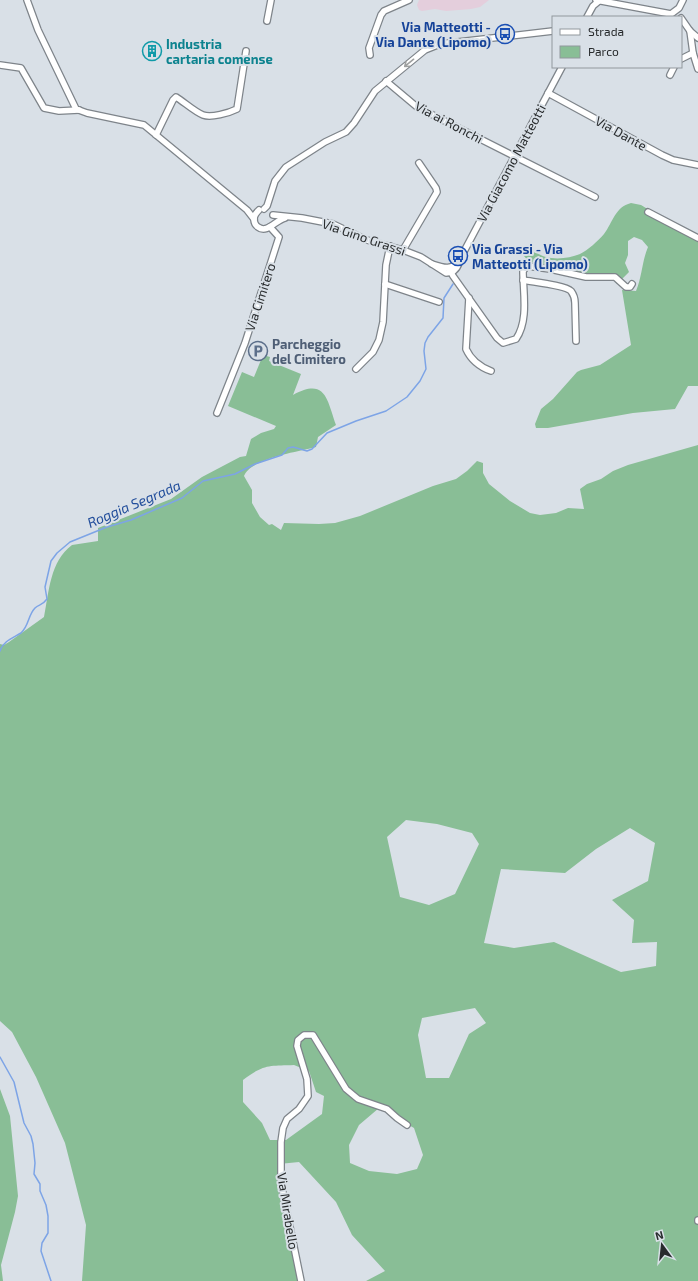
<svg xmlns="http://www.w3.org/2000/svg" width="698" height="1281" font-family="'Exo 2',sans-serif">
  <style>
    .education { fill: #e4cedc }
    .green { fill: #89be96; fill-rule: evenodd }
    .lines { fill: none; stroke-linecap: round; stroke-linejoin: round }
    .stream { stroke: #7da4e6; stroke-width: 1.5 }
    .minor-casing { stroke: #7e848a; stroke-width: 8 }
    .minor { stroke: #fff; stroke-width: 5.5 }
    .oneway { stroke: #9ea0a0 }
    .labels { text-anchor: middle; stroke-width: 4; stroke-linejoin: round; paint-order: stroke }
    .transit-label { font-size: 13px; font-weight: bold; fill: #164399; stroke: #d9e0e7; text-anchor: end }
    .culture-label { font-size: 13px; font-weight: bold; fill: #0d838f; stroke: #d9e0e7; text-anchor: start }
    .street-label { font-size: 13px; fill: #282b2d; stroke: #d9e0e7 }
    .service-label { font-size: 13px; font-weight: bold; fill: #4e5e75; stroke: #d9e0e7; text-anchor: start }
    .water-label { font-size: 14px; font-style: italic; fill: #214d9b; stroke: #d9e0e7 }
  </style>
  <rect width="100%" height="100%" fill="#d9e0e7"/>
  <path class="education" d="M419 0H489L480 7 471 9 446 11 435 9 422 11 419 10 417 5Z"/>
  <g class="green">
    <path d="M631 203 641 205 698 240V386H688L675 409 633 413 548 428H536L535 424 541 409 553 399 577 372 581 370 600 365 631 345 622 290 636 291C642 277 642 261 648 247L642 240 634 237 628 241V255L625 263 629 272 617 284 610 276 589 277 529 262 524 256C526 254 528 253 532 252 537 252 541 256 546 257 557 260 570 258 580 254 588 250 598 241 604 234 613 222 615 207 631 203Z"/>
    <path d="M263 355 270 357 269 361 301 374 293 395C326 377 327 400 336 425L318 437 316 447C298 452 251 458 244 476L252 490V503L260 517 269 525 272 524 281 530 284 523 319 524 335 523 360 516 433 486 456 479 467 471 477 461 483 463V473L489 484 510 501 530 513 540 515 556 513 568 508 584 509 580 489 587 484 601 479 613 471 628 465 698 445V1281H366L385 1271 352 1235 336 1202 299 1162 279 1164 301 1281H82L86 1225 65 1143 36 1077 12 1032 0 1021V644L4 645 9 642 44 617C49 592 50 561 72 545L98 541V528L171 499 202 477 240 457 246 456 251 439 261 433 274 429 276 426 228 406 242 372 254 377ZM406 820 437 824 472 833 479 844 455 894 429 905 400 897 387 837ZM630 828 655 843 648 881 612 900 634 920 632 943 657 942 656 966 621 972 554 942 514 948 484 943 501 869 565 873 596 849ZM475 1008 486 1023 469 1034 449 1078H426L418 1035 422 1018ZM294 1065 309 1071 316 1092 324 1096 322 1114 286 1140H270L262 1123 243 1102V1080C264 1064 269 1066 294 1065ZM379 1108 414 1128 423 1155 417 1169 397 1174 369 1171 350 1163 349 1145 359 1125Z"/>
    <path d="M0 1089 10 1116 18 1196 15 1212 1 1265 3 1281H0Z"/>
  </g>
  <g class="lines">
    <g class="stream">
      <path d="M0 651C3 641 13 638 21 633 29 626 28 615 35 608 39 604 42 606 47 599L45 587 51 561 57 553 70 542 107 527 131 520 182 498 203 481 235 474 255 464 282 455 288 448 293 447 307 451 312 449 327 433 356 421 386 411 407 397 420 381 426 369 424 351 425 343 428 337 443 318 444 298 453 284"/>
      <path d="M0 1057 14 1082 24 1123 31 1136 33 1144 35 1163 34 1174 40 1184V1191L46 1205 48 1216V1233L42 1243 41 1251 51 1281"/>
    </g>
    <defs>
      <g id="minor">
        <path d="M27 0 38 30 76 109 87 113 144 125 247 210 254 219"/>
        <path d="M596 0 671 14 679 8 683 0"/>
        <path d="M587 17 593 6 599 1"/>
        <path d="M681 18 690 31 698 38"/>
        <path d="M267 21 271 0"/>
        <path d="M690 31 693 53 698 69"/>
        <path d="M370 55 369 48 381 15 384 11 409 0"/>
        <path d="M681 59 693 53"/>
        <path d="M0 65 21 68 44 108 59 111 79 110"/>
        <path d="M670 75 674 67"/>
        <path d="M386 81 417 107 595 197"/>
        <path d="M548 93 662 155 673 160 698 165"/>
        <path d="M156 135 173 100 176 97C184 102 195 112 203 115 211 118 229 113 237 109L246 51"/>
        <path d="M264 209 267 206 275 181 286 167 325 142 346 132 354 123 375 91 425 50 440 44 553 31"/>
        <path d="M259 210C256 213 254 215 254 219 254 222 255 225 258 227 267 234 276 220 285 218"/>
        <path d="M648 212 698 238"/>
        <path d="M273 215 302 218 333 224 367 240 403 250 421 257 446 273C453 273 457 269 459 263"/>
        <path d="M403 250 437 192 436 188 419 163"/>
        <path d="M432 264C444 268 452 271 460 259L562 67"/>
        <path d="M449 268 453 276 497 338 503 343 516 339C529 320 523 292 523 271L527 266 550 269 586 277H615L626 287H630L632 284"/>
        <path d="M523 280C533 282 565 285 571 291 574 295 575 299 575 303L576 341"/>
        <path d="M385 284 439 302"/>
        <path d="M469 298 466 349C471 360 480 367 491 371"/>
        <path d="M356 369 373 352 379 340 383 322 386 265 390 246"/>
        <path d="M217 413 245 343 279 237 270 227"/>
        <path d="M698 1220V1221"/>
        <path d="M301 1281 281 1183V1142L283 1128 287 1119 299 1109 308 1096 307 1079 297 1046 298 1040 304 1035H313L346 1089 358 1099 387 1109 397 1118 407 1125"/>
      </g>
    </defs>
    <use href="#minor" class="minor-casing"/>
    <use href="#minor" class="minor"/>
  </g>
  <defs><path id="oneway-shaft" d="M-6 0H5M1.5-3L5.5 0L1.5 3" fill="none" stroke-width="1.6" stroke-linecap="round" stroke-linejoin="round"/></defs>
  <use class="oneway" href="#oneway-shaft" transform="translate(409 63) rotate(141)"/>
  <defs>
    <symbol id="bus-ring" viewBox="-11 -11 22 22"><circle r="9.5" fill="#d9e0e7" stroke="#1a4fb4" stroke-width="1.5"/><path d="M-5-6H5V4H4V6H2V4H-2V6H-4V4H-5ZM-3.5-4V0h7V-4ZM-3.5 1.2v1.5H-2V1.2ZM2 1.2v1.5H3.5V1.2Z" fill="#1a4fb4"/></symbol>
    <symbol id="building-ring" viewBox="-11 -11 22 22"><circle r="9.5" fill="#d9e0e7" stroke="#0f9aa8" stroke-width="1.5"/><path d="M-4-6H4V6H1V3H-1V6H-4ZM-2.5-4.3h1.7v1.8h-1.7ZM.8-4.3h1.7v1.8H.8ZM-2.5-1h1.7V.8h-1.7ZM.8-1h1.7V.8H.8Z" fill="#0f9aa8"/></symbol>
    <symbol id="parking-ring" viewBox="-11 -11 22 22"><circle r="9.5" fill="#d9e0e7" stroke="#5c6f8a" stroke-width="1.5"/><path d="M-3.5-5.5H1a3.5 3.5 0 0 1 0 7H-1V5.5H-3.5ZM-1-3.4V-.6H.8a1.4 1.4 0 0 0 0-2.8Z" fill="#5c6f8a"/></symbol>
  </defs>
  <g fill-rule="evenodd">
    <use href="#bus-ring" x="494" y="23" width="22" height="22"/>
    <use href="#building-ring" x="141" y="40" width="22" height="22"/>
    <use href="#bus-ring" x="447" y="245" width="22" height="22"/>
    <use href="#parking-ring" x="247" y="340" width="22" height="22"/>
  </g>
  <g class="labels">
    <g class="transit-label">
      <text x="491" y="32">Via Matteotti -<tspan x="491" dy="15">Via Dante (Lipomo)</tspan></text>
      <text x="472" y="254" text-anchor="start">Via Grassi - Via<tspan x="472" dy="15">Matteotti (Lipomo)</tspan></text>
    </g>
    <g class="culture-label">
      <text x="166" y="49">Industria<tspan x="166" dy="15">cartaria comense</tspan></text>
    </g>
    <g class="street-label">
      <text transform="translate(449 122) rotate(28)" y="5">Via ai Ronchi</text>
      <text transform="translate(621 133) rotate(29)" y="5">Via Dante</text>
      <text transform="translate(511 163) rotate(-62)" y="5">Via Giacomo Matteotti</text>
      <text transform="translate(364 237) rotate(19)" y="5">Via Gino Grassi</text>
      <text transform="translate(260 297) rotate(-72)" y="5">Via Cimitero</text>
      <text transform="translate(288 1211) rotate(81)" y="5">Via Mirabello</text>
    </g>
    <g class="service-label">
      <text x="272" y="349">Parcheggio<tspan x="272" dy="15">del Cimitero</tspan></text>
    </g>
    <g class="water-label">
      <text transform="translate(134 504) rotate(-23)" y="5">Roggia Segrada</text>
    </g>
  </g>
  <rect x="552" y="16" width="130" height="52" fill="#d9e0e7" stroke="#92989d"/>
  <rect x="560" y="29" width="20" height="6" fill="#ffffff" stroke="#92989d"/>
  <text x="588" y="36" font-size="12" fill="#282b2d">Strada</text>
  <rect x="560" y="46" width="20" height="12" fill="#89be96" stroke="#92989d"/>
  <text x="588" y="56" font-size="12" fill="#282b2d">Parco</text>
  <g transform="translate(662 1245) rotate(345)" stroke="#d9e0e7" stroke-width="3" paint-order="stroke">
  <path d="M0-3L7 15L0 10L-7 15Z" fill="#282b2d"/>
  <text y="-6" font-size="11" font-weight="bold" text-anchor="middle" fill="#282b2d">N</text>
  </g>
</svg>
